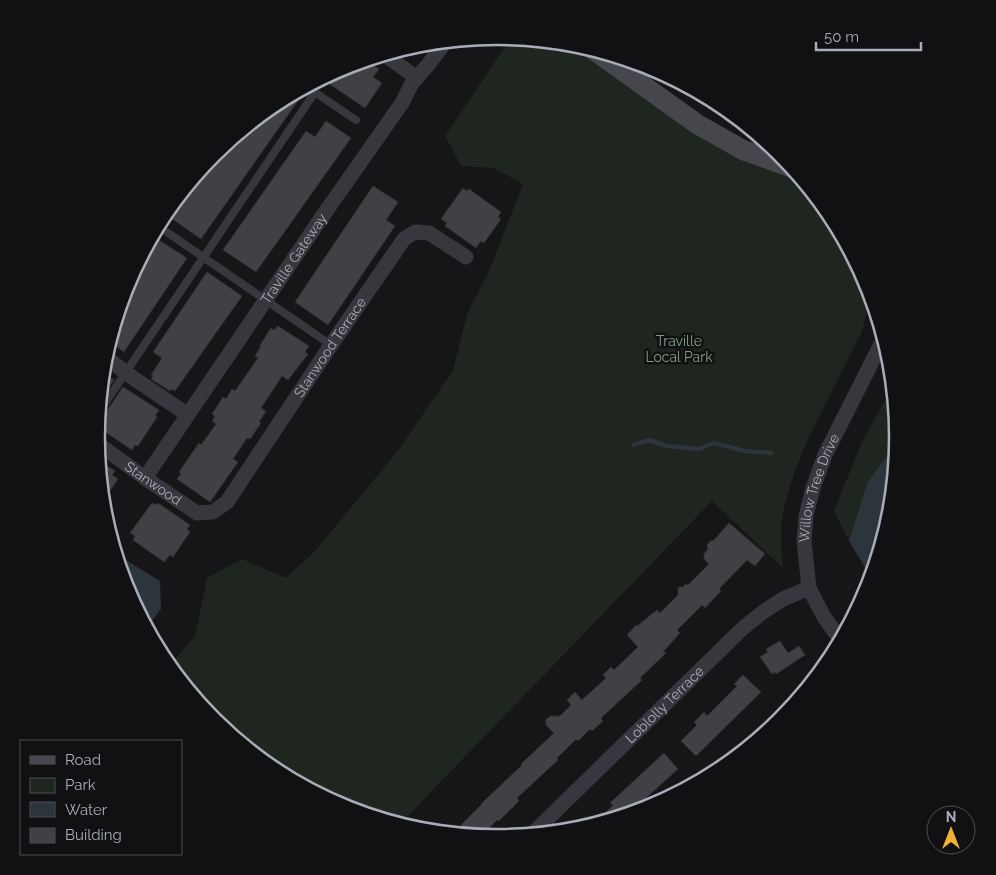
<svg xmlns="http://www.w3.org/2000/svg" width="996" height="875" font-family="Raleway,sans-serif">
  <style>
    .green { fill: #1e261f }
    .water { fill: #2c353c }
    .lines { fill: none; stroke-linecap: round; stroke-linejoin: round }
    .stream { stroke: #2c353c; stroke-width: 4.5 }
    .building { fill: #404145; stroke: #303034 }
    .lane { stroke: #37383d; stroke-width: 8 }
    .street { stroke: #37383d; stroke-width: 15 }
    .secondary { stroke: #45474d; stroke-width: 20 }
    .labels { text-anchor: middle; stroke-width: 5; stroke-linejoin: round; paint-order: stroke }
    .street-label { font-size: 14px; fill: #a8adb8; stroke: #111113 }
    .park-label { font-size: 14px; fill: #7fa381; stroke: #111113 }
    .rim { fill: none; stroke: #a8adb8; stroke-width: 2.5 }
  </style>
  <rect width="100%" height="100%" fill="#161618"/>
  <g class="green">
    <path d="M511 38 577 44 591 48 697 124 793 168 832 215 869 284 872 294 871 297 862 331 807 441 795 471 784 507 781 526V548L783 568 712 501 399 825 344 808 275 771 214 721 169 666 195 636 207 578 242 559 286 578 315 551 400 448 453 370 468 312 489 271 523 184 494 168 461 166 445 136Z"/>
    <path d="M894 384 899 439 867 483 849 541 834 511 861 444Z"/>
  </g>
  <g class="water">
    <path d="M899 439 891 516 872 579 849 541 867 483Z"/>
    <path d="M116 554 160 581 161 609 147 627 127 591Z"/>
  </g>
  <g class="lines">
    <path class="stream" d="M634 445 649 440 667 446 699 449 714 443 744 451 771 453"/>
  </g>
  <g class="building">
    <path d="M366 61 379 69 373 77 382 83 365 108 322 79 345 67 353 64 360 69Z"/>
    <path d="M302 89 304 92 201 239 168 216 172 211 170 209 177 200 214 154 275 104Z"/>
    <path d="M326 121 351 138 256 272 223 250 306 131 315 137Z"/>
    <path d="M373 186 398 202 386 220 395 226 328 325 295 302Z"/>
    <path d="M463 188 467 191 469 189 501 212 498 217 501 219 484 243 481 241 476 248 445 226 447 223 441 219Z"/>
    <path d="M154 237 187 258 124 352 110 342 127 284 149 243H150Z"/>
    <path d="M207 272 242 296 175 391 171 389 170 391 151 379 153 376 151 375 162 358 153 352Z"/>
    <path d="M278 326 309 346 305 352 308 354 288 380 282 376 261 408 266 411 259 422 261 423 250 439 247 438 233 459 238 462 210 502 177 479 181 474 179 472 199 443 201 445 216 424 212 421 215 416 212 414 223 397 226 399 232 389 235 391 258 358 255 356 261 346 260 345 271 328 274 330Z"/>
    <path d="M103 373 114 380 100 400 103 376Z"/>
    <path d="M123 387 159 410 155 416 157 417 138 446 135 445 132 450 98 427 99 418 104 415Z"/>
    <path d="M99 461 115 471 112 475 118 479 103 501Z"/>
    <path d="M152 503 156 505 158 503 190 525 187 529 190 532 173 557 170 555 164 562 133 540 135 536 130 533Z"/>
    <path d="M729 523 765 554 755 566 747 560 719 589 721 591 705 608 702 605 677 630 680 633 663 652 666 653 640 678 642 680 601 718 603 721 592 731 590 729 578 741 576 739 557 758 558 760 517 798 519 801 499 821 497 820 480 837 452 834 482 804V803L522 765 521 764 554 733 546 725V720L550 716H560L571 705 567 700 575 692 582 700 606 678 603 675 611 667 614 670 638 647 627 635 636 625 637 626 657 610 660 613 678 595V587H683L686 584 688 585 709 564 704 559V554L708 549 707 545 710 541 714 540Z"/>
    <path d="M780 641 788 653 799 646 805 655 776 674 775 672 772 674 760 657 768 652 766 649Z"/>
    <path d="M743 675 761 692 696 756 681 741 697 725 694 722 704 712 707 716 737 686 734 684Z"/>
    <path d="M664 753 678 769 636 807 641 812 592 826 613 805 610 803Z"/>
  </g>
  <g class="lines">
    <g class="lane">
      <path d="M307 87 356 120"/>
      <path d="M158 226 331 345"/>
      <path d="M99 412 315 92"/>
    </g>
    <g class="street">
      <path d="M385 55 417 78"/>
      <path d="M105 356 126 373 188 415"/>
      <path id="s1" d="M97 443 145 478 197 513 213 512 227 502 331 345 404 239 415 232 429 233 466 257"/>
      <path id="s2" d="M145 478 324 214 402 103 412 83 428 65 446 41"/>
      <path id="s3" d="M842 642 824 617 809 588 804 541 806 516 813 488 825 455 885 336"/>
      <path id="s4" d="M530 836 743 628 763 612 783 599 809 588"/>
    </g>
    <path class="secondary" d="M591 48 697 124 743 150 793 168"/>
  </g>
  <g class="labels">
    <g class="street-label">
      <text dy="5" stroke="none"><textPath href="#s2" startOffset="265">Traville Gateway</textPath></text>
      <text dy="5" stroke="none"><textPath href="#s1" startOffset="341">Stanwood Terrace</textPath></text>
      <text dy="5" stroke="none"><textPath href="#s1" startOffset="69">Stanwood</textPath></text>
      <text dy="5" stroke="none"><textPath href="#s3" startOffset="166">Willow Tree Drive</textPath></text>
      <text dy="5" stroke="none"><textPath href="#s4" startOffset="188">Loblolly Terrace</textPath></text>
    </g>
    <g class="park-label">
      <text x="679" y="346">Traville<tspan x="679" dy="16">Local Park</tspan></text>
    </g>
  </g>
  <path d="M0 0H996V875H0ZM105 437a392 392 0 1 1 784 0a392 392 0 1 1-784 0Z" fill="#111113" fill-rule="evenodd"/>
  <path class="rim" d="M105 437a392 392 0 1 1 784 0a392 392 0 1 1-784 0Z"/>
  <rect x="20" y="740" width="162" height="115" fill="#111113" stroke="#4d4f55"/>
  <rect x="30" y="756" width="25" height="8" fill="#45474d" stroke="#4d4f55"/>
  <text x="65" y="765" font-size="15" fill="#a8adb8">Road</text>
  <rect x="30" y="778" width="25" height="15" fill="#1e261f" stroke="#4d4f55"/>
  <text x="65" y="790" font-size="15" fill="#a8adb8">Park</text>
  <rect x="30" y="802" width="25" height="15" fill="#2c353c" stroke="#4d4f55"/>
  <text x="65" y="815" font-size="15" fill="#a8adb8">Water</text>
  <rect x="30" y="828" width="25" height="15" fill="#404145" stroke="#4d4f55"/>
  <text x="65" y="840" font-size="15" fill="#a8adb8">Building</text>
  <g transform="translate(951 830)"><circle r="24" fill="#111113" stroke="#4d4f55"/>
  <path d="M0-4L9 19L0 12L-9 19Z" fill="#f2b134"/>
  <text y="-8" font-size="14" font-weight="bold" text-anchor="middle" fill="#a8adb8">N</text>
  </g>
  <path d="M816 42v8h105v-8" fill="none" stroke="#a8adb8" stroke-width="2.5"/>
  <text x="824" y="42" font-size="15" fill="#a8adb8" stroke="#111113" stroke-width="4" paint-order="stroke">50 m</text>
</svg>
